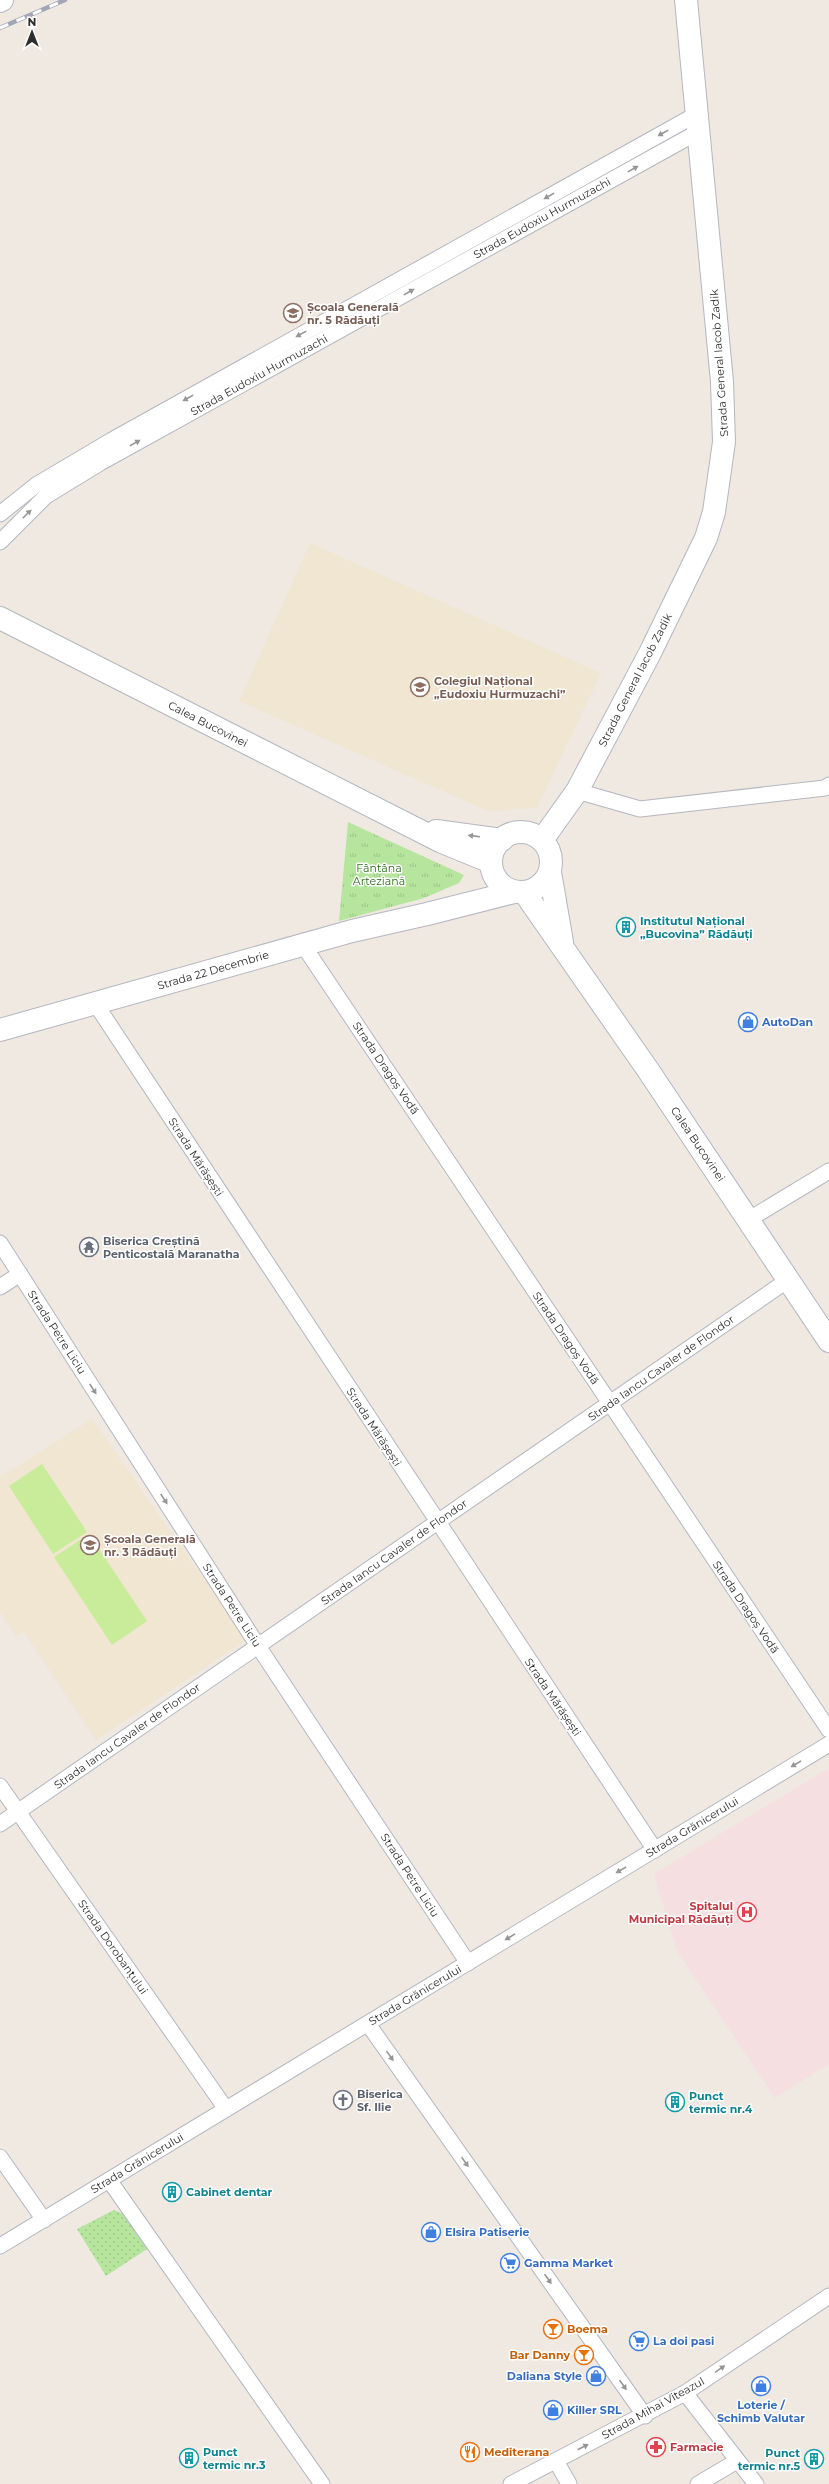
<svg xmlns="http://www.w3.org/2000/svg" width="829" height="2484" font-family="Montserrat,sans-serif">
  <style>
    .education { fill: #f0e6d1 }
    .medical { fill: #f5dfe0 }
    .grass { fill: url(#grass-tufts) }
    .garden { fill: url(#garden-dots) }
    .pitch { fill: #c9ec9a }
    .lines { fill: none; stroke-linecap: round; stroke-linejoin: round }
    .street-casing { stroke: #b4b7c1; stroke-width: 17 }
    .secondary-casing { stroke: #b4b7c1; stroke-width: 24 }
    .street { stroke: #fff; stroke-width: 15 }
    .secondary { stroke: #fff; stroke-width: 22 }
    .rail-casing { stroke: #a3a6b8; stroke-width: 4.5 }
    .rail { stroke: #fff; stroke-width: 3; stroke-dasharray: 9; stroke-linecap: butt }
    .oneway { fill: #969696 }
    .labels { text-anchor: middle; stroke-width: 3; stroke-linejoin: round; paint-order: stroke }
    .street-label { font-size: 11px; fill: #2e2e2e; stroke: #fff }
    .education-label { font-size: 11px; font-weight: bold; fill: #785e54; stroke: #fff; text-anchor: start }
    .park-label { font-size: 11px; fill: #2c6e1b; stroke: #fff }
    .culture-label { font-size: 11px; font-weight: bold; fill: #0d838f; stroke: #fff; text-anchor: start }
    .shop-label { font-size: 11px; font-weight: bold; fill: #366cbe; stroke: #fff; text-anchor: start }
    .worship-label { font-size: 11px; font-weight: bold; fill: #5b616d; stroke: #fff; text-anchor: start }
    .health-label { font-size: 11px; font-weight: bold; fill: #be3a42; stroke: #fff; text-anchor: end }
    .food-label { font-size: 11px; font-weight: bold; fill: #c56008; stroke: #fff; text-anchor: start }
  </style>
  <defs>
    <pattern id="grass-tufts" width="24" height="20" patternUnits="userSpaceOnUse"><rect width="24" height="20" fill="#b6e59e"/><path d="M3 7l-1-3M5 7V3M7 7l1-3M15 17l-1-3M17 17v-4M19 17l1-3" fill="none" stroke="#9dc588"/></pattern>
    <pattern id="garden-dots" width="8" height="8" patternUnits="userSpaceOnUse"><rect width="8" height="8" fill="#b6e59e"/><path d="M2 2h.1M6 6h.1" fill="none" stroke="#9dc588" stroke-width="1.8" stroke-linecap="round"/></pattern>
  </defs>
  <rect width="100%" height="100%" fill="#efe9e1"/>
  <g class="education">
    <path d="M310 543 601 673 537 808 488 811 239 701Z"/>
    <path d="M92 1419 246 1640 96 1740 24 1632 16 1636 0 1612V1477Z"/>
  </g>
  <path class="medical" d="M829 1768V2064L775 2098 677 1951 654 1874Z"/>
  <path class="grass" d="M348 822 464 875 459 883 424 898 339 921Z"/>
  <path class="garden" d="M114 2210 126 2215 147 2249 106 2276 77 2229Z"/>
  <g class="pitch">
    <path d="M42 1464 87 1532 53 1554 9 1486Z"/>
    <path d="M89 1534 147 1621 112 1645 54 1557Z"/>
  </g>
  <g class="lines">
    <defs>
      <g id="street">
        <path d="M0 514 36 485 112 440 697 114"/>
        <path d="M0 542 46 496 100 463 698 132"/>
        <path d="M577 791 640 809 825 788 829 785"/>
        <path d="M303 945 829 1730"/>
        <path d="M95 1003 655 1850"/>
        <path d="M748 1220 829 1171"/>
        <path d="M0 1243 258 1646 468 1963"/>
        <path d="M0 1287 20 1274"/>
        <path d="M0 1786 226 2109"/>
        <path d="M0 1824 788 1280"/>
        <path d="M368 2024 645 2416"/>
        <path d="M0 2157 44 2220"/>
        <path d="M109 2180 322 2484"/>
        <path d="M0 2246 829 1744"/>
        <path d="M685 2393 756 2484"/>
        <path d="M556 2461 569 2484"/>
        <path d="M511 2484 685 2393 829 2296"/>
        <path d="M698 2484 737 2461"/>
      </g>
      <g id="secondary">
        <path d="M0 1 2 0"/>
        <path d="M0 618 442 842 491 862"/>
        <path d="M436 831 502 840"/>
        <circle cx="521" cy="862" r="30"/>
        <path d="M542 840 577 791 650 653 706 538 714 512 724 442 722 382 686 0"/>
        <path d="M550 872 562 942"/>
        <path d="M524 892 648 1070 829 1341"/>
        <path d="M0 1030 352 931 427 914 514 892"/>
      </g>
    </defs>
    <use href="#street" class="street-casing"/>
    <use href="#secondary" class="secondary-casing"/>
    <use href="#street" class="street"/>
    <use href="#secondary" class="secondary"/>
    <defs>
      <path id="rail" d="M0 28 65 0"/>
    </defs>
    <use href="#rail" class="rail-casing"/>
    <use href="#rail" class="rail"/>
  </g>
  <defs><path id="oneway-solid" d="M-6-.8H1V-3.2L6.5 0L1 3.2V.8H-6Z"/></defs>
  <g class="oneway">
    <use href="#oneway-solid" transform="translate(663 133) rotate(151)"/>
    <use href="#oneway-solid" transform="translate(633 169) rotate(-29)"/>
    <use href="#oneway-solid" transform="translate(549 196) rotate(151)"/>
    <use href="#oneway-solid" transform="translate(409 292) rotate(-29)"/>
    <use href="#oneway-solid" transform="translate(301 334) rotate(151)"/>
    <use href="#oneway-solid" transform="translate(188 398) rotate(151)"/>
    <use href="#oneway-solid" transform="translate(135 443) rotate(-29)"/>
    <use href="#oneway-solid" transform="translate(27 514) rotate(-45)"/>
    <use href="#oneway-solid" transform="translate(474 836) rotate(-173)"/>
    <use href="#oneway-solid" transform="translate(93 1389) rotate(57)"/>
    <use href="#oneway-solid" transform="translate(164 1499) rotate(57)"/>
    <use href="#oneway-solid" transform="translate(796 1764) rotate(149)"/>
    <use href="#oneway-solid" transform="translate(621 1870) rotate(149)"/>
    <use href="#oneway-solid" transform="translate(510 1937) rotate(149)"/>
    <use href="#oneway-solid" transform="translate(390 2056) rotate(55)"/>
    <use href="#oneway-solid" transform="translate(465 2162) rotate(55)"/>
    <use href="#oneway-solid" transform="translate(548 2279) rotate(55)"/>
    <use href="#oneway-solid" transform="translate(720 2369) rotate(-34)"/>
    <use href="#oneway-solid" transform="translate(623 2385) rotate(55)"/>
    <use href="#oneway-solid" transform="translate(583 2447) rotate(-27)"/>
  </g>
  <defs>
    <symbol id="school-ring" viewBox="-11 -11 22 22"><circle r="9.5" fill="#fff" stroke="#8d6e63" stroke-width="1.5"/><path d="M0-5L7-2L0 1L-7-2ZM-4 1L0 2.5L4 1V4Q0 6-4 4Z" fill="#8d6e63"/></symbol>
    <symbol id="building-ring" viewBox="-11 -11 22 22"><circle r="9.5" fill="#fff" stroke="#0f9aa8" stroke-width="1.5"/><path d="M-4-6H4V6H1V3H-1V6H-4ZM-2.5-4.3h1.7v1.8h-1.7ZM.8-4.3h1.7v1.8H.8ZM-2.5-1h1.7V.8h-1.7ZM.8-1h1.7V.8H.8Z" fill="#0f9aa8"/></symbol>
    <symbol id="shop-ring" viewBox="-11 -11 22 22"><circle r="9.5" fill="#fff" stroke="#3f7fe0" stroke-width="1.5"/><path d="M-5-2.5h2.3a2.7 3.5 0 0 1 5.4 0H5L5.5 6h-11ZM-1.5-2.5h3a1.5 2.3 0 0 0-3 0Z" fill="#3f7fe0"/></symbol>
    <symbol id="temple-ring" viewBox="-11 -11 22 22"><circle r="9.5" fill="#fff" stroke="#6b7280" stroke-width="1.5"/><path d="M0-6L5-2H3V0L6.5 2.5H4V6H1.5V3h-3V6H-4V2.5H-6.5L-3 0V-2H-5Z" fill="#6b7280"/></symbol>
    <symbol id="hospital-ring" viewBox="-11 -11 22 22"><circle r="9.5" fill="#fff" stroke="#e0444e" stroke-width="1.5"/><path d="M-5-5h3v3.5h4V-5h3V5h-3V1.5h-4V5h-3Z" fill="#e0444e"/></symbol>
    <symbol id="church-ring" viewBox="-11 -11 22 22"><circle r="9.5" fill="#fff" stroke="#6b7280" stroke-width="1.5"/><path d="M-1.2-6h2.4v3.5h3.3v2.4h-3.3V6h-2.4V-.1h-3.3v-2.4h3.3Z" fill="#6b7280"/></symbol>
    <symbol id="supermarket-ring" viewBox="-11 -11 22 22"><circle r="9.5" fill="#fff" stroke="#3f7fe0" stroke-width="1.5"/><path d="M-6-5.5h2.5l.6 2H6L4.5 2H-2.5L-4.4-4H-6ZM-1.5 3.2a1.3 1.3 0 1 0 .1 0ZM3 3.2a1.3 1.3 0 1 0 .1 0Z" fill="#3f7fe0"/></symbol>
    <symbol id="bar-ring" viewBox="-11 -11 22 22"><circle r="9.5" fill="#fff" stroke="#e8710a" stroke-width="1.5"/><path d="M-6-5H6L.8 .8V4.5H3.5V6h-7V4.5H-.8V.8Z" fill="#e8710a"/></symbol>
    <symbol id="pharmacy-ring" viewBox="-11 -11 22 22"><circle r="9.5" fill="#fff" stroke="#e0444e" stroke-width="1.5"/><path d="M-2-6h4v4h4v4h-4v4h-4v-4h-4v-4h4Z" fill="#e0444e"/></symbol>
    <symbol id="restaurant-ring" viewBox="-11 -11 22 22"><circle r="9.5" fill="#fff" stroke="#e8710a" stroke-width="1.5"/><path d="M-5-6h1v4h1v-4h1v4h1v-4h1v5L-1.5 .5V6h-2V.5L-5-1ZM5-6V6H3V1.5H1.5Q1.5-4 5-6Z" fill="#e8710a"/></symbol>
  </defs>
  <g fill-rule="evenodd">
    <use href="#school-ring" x="282" y="302" width="22" height="22"/>
    <use href="#school-ring" x="409" y="676" width="22" height="22"/>
    <use href="#building-ring" x="615" y="916" width="22" height="22"/>
    <use href="#shop-ring" x="737" y="1011" width="22" height="22"/>
    <use href="#temple-ring" x="78" y="1236" width="22" height="22"/>
    <use href="#school-ring" x="79" y="1534" width="22" height="22"/>
    <use href="#hospital-ring" x="736" y="1901" width="22" height="22"/>
    <use href="#church-ring" x="332" y="2089" width="22" height="22"/>
    <use href="#building-ring" x="664" y="2091" width="22" height="22"/>
    <use href="#building-ring" x="161" y="2181" width="22" height="22"/>
    <use href="#shop-ring" x="420" y="2221" width="22" height="22"/>
    <use href="#supermarket-ring" x="499" y="2252" width="22" height="22"/>
    <use href="#bar-ring" x="542" y="2318" width="22" height="22"/>
    <use href="#supermarket-ring" x="628" y="2330" width="22" height="22"/>
    <use href="#bar-ring" x="573" y="2344" width="22" height="22"/>
    <use href="#shop-ring" x="585" y="2365" width="22" height="22"/>
    <use href="#shop-ring" x="750" y="2375" width="22" height="22"/>
    <use href="#shop-ring" x="542" y="2399" width="22" height="22"/>
    <use href="#pharmacy-ring" x="645" y="2436" width="22" height="22"/>
    <use href="#restaurant-ring" x="459" y="2441" width="22" height="22"/>
    <use href="#building-ring" x="178" y="2447" width="22" height="22"/>
    <use href="#building-ring" x="803" y="2448" width="22" height="22"/>
  </g>
  <g class="labels">
    <g class="street-label">
      <text transform="translate(542 218) rotate(-29)" y="4">Strada Eudoxiu Hurmuzachi</text>
      <text transform="translate(719 363) rotate(-94)" y="4">Strada General Iacob Zadik</text>
      <text transform="translate(259 375) rotate(-29)" y="4">Strada Eudoxiu Hurmuzachi</text>
      <text transform="translate(635 680) rotate(-63)" y="4">Strada General Iacob Zadik</text>
      <text transform="translate(208 724) rotate(27)" y="4">Calea Bucovinei</text>
      <text transform="translate(213 970) rotate(-16)" y="4">Strada 22 Decembrie</text>
      <text transform="translate(386 1068) rotate(56)" y="4">Strada Dragoș Vodă</text>
      <text transform="translate(698 1144) rotate(56)" y="4">Calea Bucovinei</text>
      <text transform="translate(196 1157) rotate(57)" y="4">Strada Mărășești</text>
      <text transform="translate(57 1332) rotate(57)" y="4">Strada Petre Liciu</text>
      <text transform="translate(566 1338) rotate(56)" y="4">Strada Dragoș Vodă</text>
      <text transform="translate(661 1368) rotate(-35)" y="4">Strada Iancu Cavaler de Flondor</text>
      <text transform="translate(374 1427) rotate(57)" y="4">Strada Mărășești</text>
      <text transform="translate(394 1552) rotate(-35)" y="4">Strada Iancu Cavaler de Flondor</text>
      <text transform="translate(232 1605) rotate(57)" y="4">Strada Petre Liciu</text>
      <text transform="translate(746 1607) rotate(56)" y="4">Strada Dragoș Vodă</text>
      <text transform="translate(553 1697) rotate(56)" y="4">Strada Mărășești</text>
      <text transform="translate(127 1736) rotate(-35)" y="4">Strada Iancu Cavaler de Flondor</text>
      <text transform="translate(692 1827) rotate(-31)" y="4">Strada Grănicerului</text>
      <text transform="translate(410 1875) rotate(57)" y="4">Strada Petre Liciu</text>
      <text transform="translate(113 1947) rotate(55)" y="4">Strada Dorobanțului</text>
      <text transform="translate(415 1995) rotate(-31)" y="4">Strada Grănicerului</text>
      <text transform="translate(137 2163) rotate(-31)" y="4">Strada Grănicerului</text>
      <text transform="translate(653 2408) rotate(-29)" y="4">Strada Mihai Viteazul</text>
    </g>
    <g class="education-label">
      <text x="307" y="311">Școala Generală<tspan x="307" dy="13">nr. 5 Rădăuți</tspan></text>
      <text x="434" y="685">Colegiul Național<tspan x="434" dy="13">„Eudoxiu Hurmuzachi”</tspan></text>
      <text x="104" y="1543">Școala Generală<tspan x="104" dy="13">nr. 3 Rădăuți</tspan></text>
    </g>
    <g class="park-label">
      <text x="379" y="872">Fântâna<tspan x="379" dy="13">Arteziană</tspan></text>
    </g>
    <g class="culture-label">
      <text x="640" y="925">Institutul Național<tspan x="640" dy="13">„Bucovina” Rădăuți</tspan></text>
      <text x="689" y="2100">Punct<tspan x="689" dy="13">termic nr.4</tspan></text>
      <text x="186" y="2196">Cabinet dentar</text>
      <text x="203" y="2456">Punct<tspan x="203" dy="13">termic nr.3</tspan></text>
      <text x="800" y="2457" text-anchor="end">Punct<tspan x="800" dy="13">termic nr.5</tspan></text>
    </g>
    <g class="shop-label">
      <text x="762" y="1026">AutoDan</text>
      <text x="445" y="2236">Elsira Patiserie</text>
      <text x="524" y="2267">Gamma Market</text>
      <text x="653" y="2345">La doi pasi</text>
      <text x="582" y="2380" text-anchor="end">Daliana Style</text>
      <text x="761" y="2409" text-anchor="middle">Loterie /<tspan x="761" dy="13">Schimb Valutar</tspan></text>
      <text x="567" y="2414">Killer SRL</text>
    </g>
    <g class="worship-label">
      <text x="103" y="1245">Biserica Creștină<tspan x="103" dy="13">Penticostală Maranatha</tspan></text>
      <text x="357" y="2098">Biserica<tspan x="357" dy="13">Sf. Ilie</tspan></text>
    </g>
    <g class="health-label">
      <text x="733" y="1910">Spitalul<tspan x="733" dy="13">Municipal Rădăuți</tspan></text>
      <text x="670" y="2451" text-anchor="start">Farmacie</text>
    </g>
    <g class="food-label">
      <text x="567" y="2333">Boema</text>
      <text x="570" y="2359" text-anchor="end">Bar Danny</text>
      <text x="484" y="2456">Mediterana</text>
    </g>
  </g>
  <g transform="translate(32 32)" stroke="#ffffff" stroke-width="3" paint-order="stroke">
  <path d="M0-3L7 15L0 10L-7 15Z" fill="#2e2e2e"/>
  <text y="-6" font-size="11" font-weight="bold" text-anchor="middle" fill="#2e2e2e">N</text>
  </g>
</svg>
